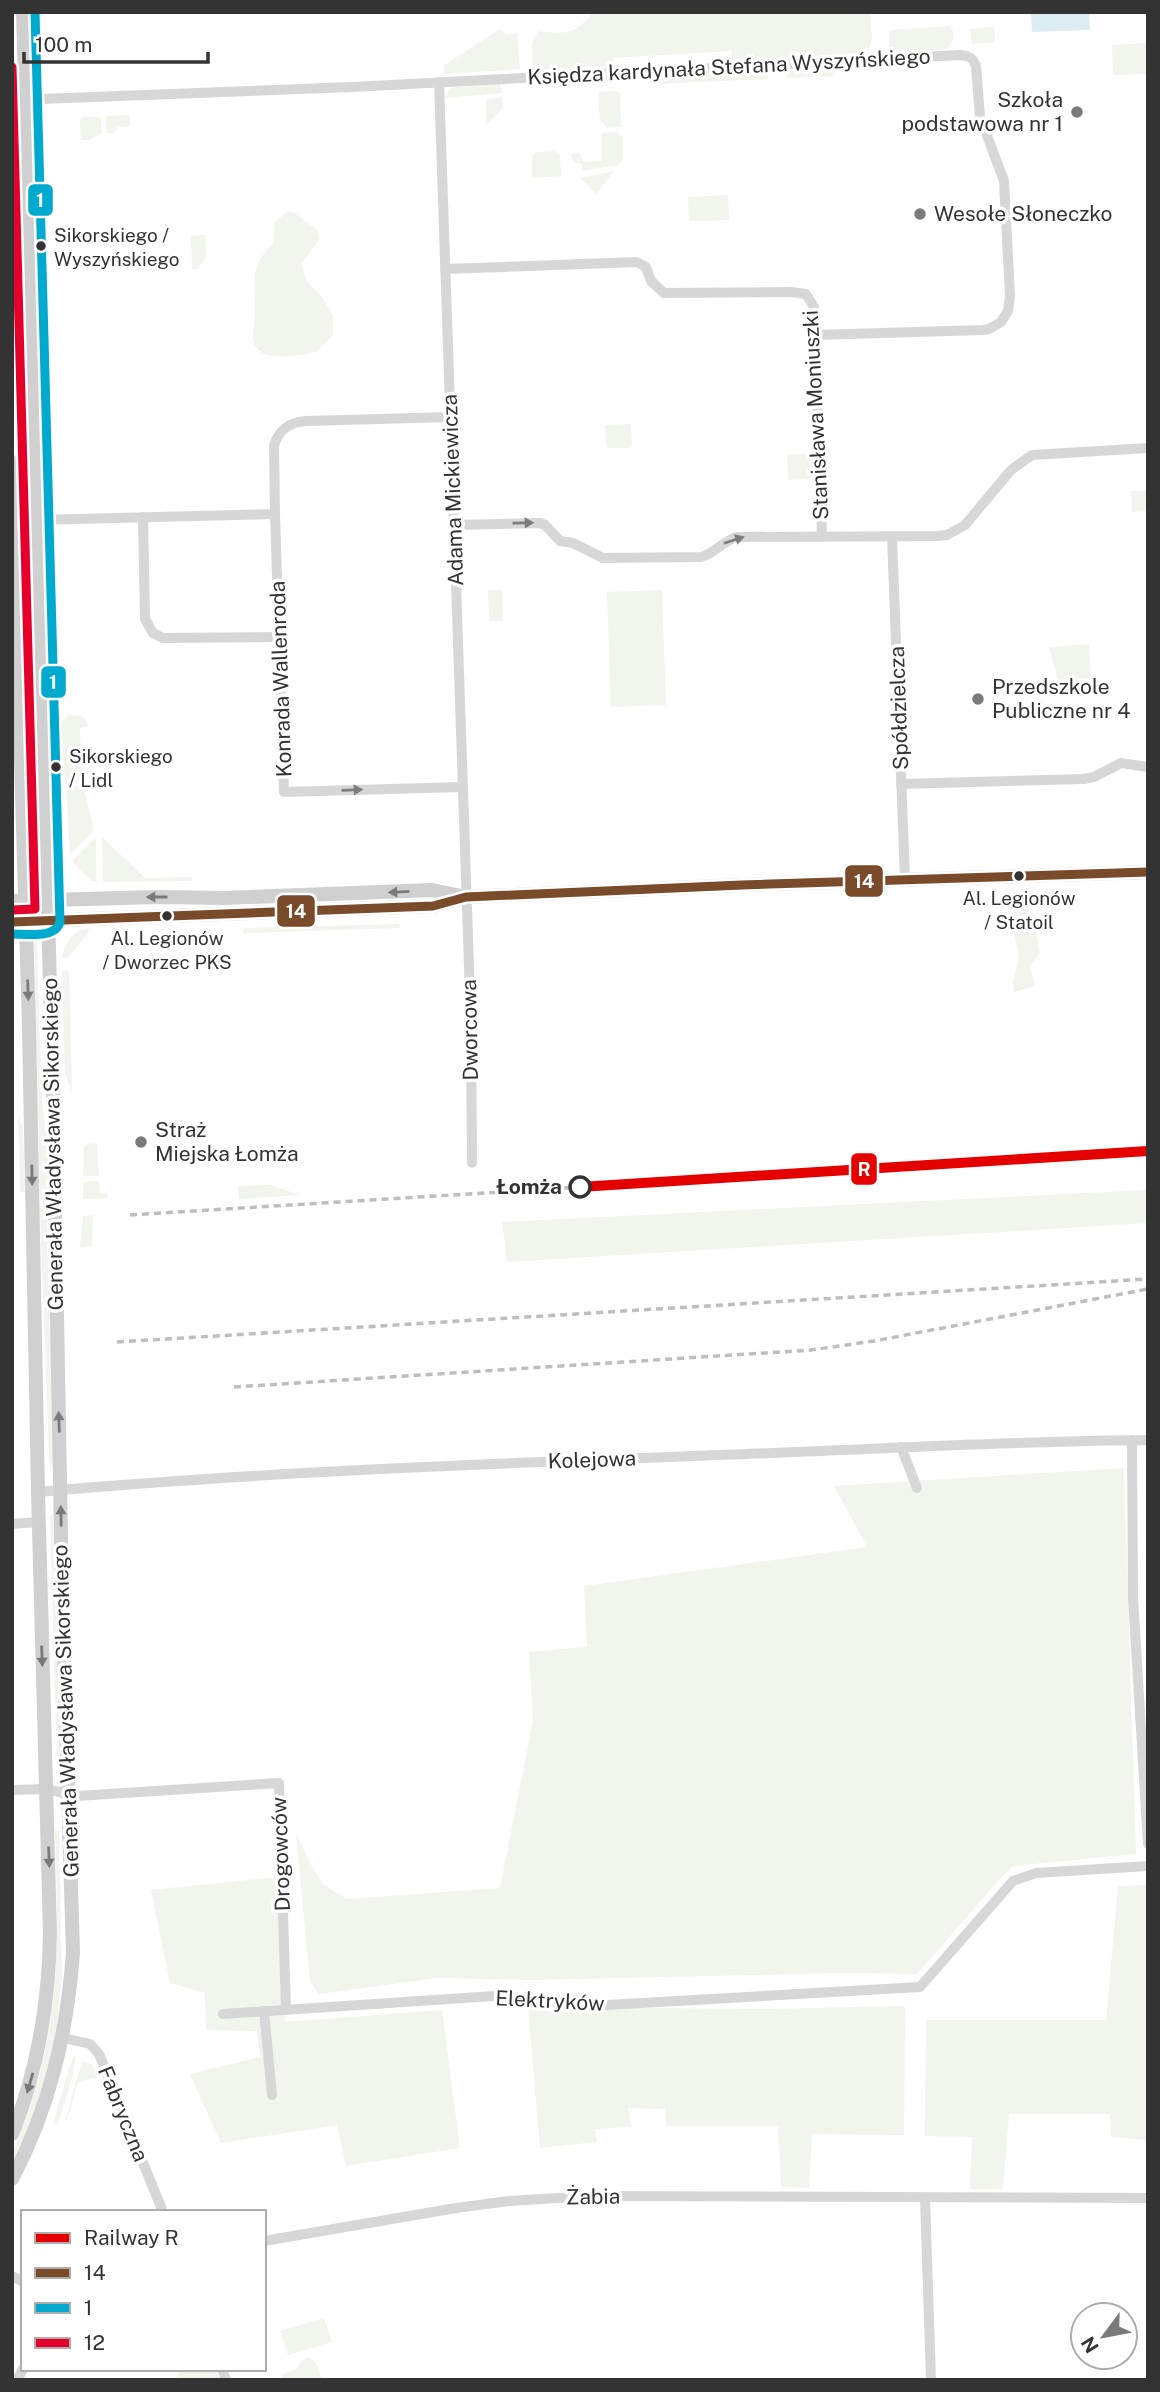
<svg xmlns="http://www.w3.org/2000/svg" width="1160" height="2392" font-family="'Public Sans',sans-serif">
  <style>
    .green { fill: #f1f5ed }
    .water { fill: #ddebf3 }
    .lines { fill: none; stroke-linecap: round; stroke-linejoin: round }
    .minor { stroke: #d7d7d7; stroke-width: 10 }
    .secondary { stroke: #d0d0d0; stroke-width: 14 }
    .rail { stroke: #bebebe; stroke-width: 3.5; stroke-dasharray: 7 5; stroke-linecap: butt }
    .bus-1-casing { stroke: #fff; stroke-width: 14 }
    .bus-2-casing { stroke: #fff; stroke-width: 14 }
    .bus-3-casing { stroke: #fff; stroke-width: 14 }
    .bus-1 { stroke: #7a4b2a; stroke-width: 9 }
    .bus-2 { stroke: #00a9ce; stroke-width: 9 }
    .bus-3 { stroke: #e4002b; stroke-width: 9 }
    .rail-1-casing { stroke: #fff; stroke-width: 16 }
    .rail-1 { stroke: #e50000; stroke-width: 10 }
    .oneway { fill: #7d7d7d }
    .oneway2 { fill: #7a7a7a }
    .poi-dot { fill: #7a7a7a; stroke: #fff; stroke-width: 2.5 }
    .bus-dot { fill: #333; stroke: #fff; stroke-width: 2.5 }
    .stop-dot { fill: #fff; stroke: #333; stroke-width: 3.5 }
    .labels { text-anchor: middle; stroke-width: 7; stroke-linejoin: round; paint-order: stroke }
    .bus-label { font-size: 19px; fill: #333; stroke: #fff; text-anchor: start }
    .street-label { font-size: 21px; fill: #333; stroke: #fff }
    .poi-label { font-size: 21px; fill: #333; stroke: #fff; text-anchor: start }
    .stop-label { font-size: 21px; font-weight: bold; fill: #333; stroke: #fff; text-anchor: end }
    .line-badge { stroke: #fff; stroke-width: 2.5 }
    .badge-label { font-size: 19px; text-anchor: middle; font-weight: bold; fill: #fff }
  </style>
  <rect width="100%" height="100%" fill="#fff"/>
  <g class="green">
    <path d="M593 12H870L872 39 867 53 733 61 731 51 613 58V66L533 71 532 43 538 31C563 35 578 34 593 12Z"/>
    <path d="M950 26 953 31V41L946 49 897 53 889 46V32L892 30Z"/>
    <path d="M994 27 995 42 972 44 970 29Z"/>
    <path d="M500 29 507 35 517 33 520 69 444 74V66L449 62Z"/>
    <path d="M1148 43V74L1113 75 1112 45Z"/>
    <path d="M835 68 832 76 787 78V70Z"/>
    <path d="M768 71V79L653 84 645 81 648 77Z"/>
    <path d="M500 84 502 93 445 98 449 90 455 87Z"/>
    <path d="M617 91 620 93 621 127 607 128 600 120 598 92Z"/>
    <path d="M502 97 503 108 486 125V99Z"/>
    <path d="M17 112 20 114V177H12V122Z"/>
    <path d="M129 115 130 126 118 127 114 133H107L106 118 108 116Z"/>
    <path d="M83 117H99L101 119 102 133 89 140H81L80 120Z"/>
    <path d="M616 132 623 137V159L618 165 582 171V164L573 162 571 154 580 153 583 162 602 161V133Z"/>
    <path d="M554 151 560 156 561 176 532 178V156L537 152Z"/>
    <path d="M614 171 596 194 581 178Z"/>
    <path d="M728 195 729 220 689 221 688 197Z"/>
    <path d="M288 211 296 214 318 231 319 240 301 264 307 281 321 296 333 315V335L317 352C298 355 253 366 253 336 253 328 255 318 255 309 255 296 253 278 257 266 265 245 277 252 274 223Z"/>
    <path d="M205 235 206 257 197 269H192L191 236Z"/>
    <path d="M631 424 632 446 630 448H608L606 446 605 425Z"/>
    <path d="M787 454H809L810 479 788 480Z"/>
    <path d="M1131 491H1148V511L1132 512Z"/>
    <path d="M52 528 53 532 57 534C46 554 49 574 51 596L46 594 45 541Z"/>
    <path d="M28 534 31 536 40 849H35L21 552Z"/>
    <path d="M488 590H502L503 621H489Z"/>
    <path d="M662 590 666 705 611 707 607 592Z"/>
    <path d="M1089 644 1091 678 1058 680 1049 647Z"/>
    <path d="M68 715 82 716 86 720 88 727 80 728 82 780 65 781 61 722Z"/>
    <path d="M83 785 94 830 70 854 66 786Z"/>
    <path d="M56 789 60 790 65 854 59 856Z"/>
    <path d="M96 837V881H92L73 863V860Z"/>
    <path d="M102 837 145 878 191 877 193 881 103 882Z"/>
    <path d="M1017 898C1035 911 1035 933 1040 953L1030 966 1035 986 1014 992 1013 982 1019 956 1015 938 1013 900Z"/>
    <path d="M399 924 400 928 243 933 244 928Z"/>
    <path d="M89 928 88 933 69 957 62 958C64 943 73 931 89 928Z"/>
    <path d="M34 937 37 938 42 1103 48 1144 50 1200H40Z"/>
    <path d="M62 971H67L69 974 72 1092 65 1073Z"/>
    <path d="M18 1117 23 1127 25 1192H20Z"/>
    <path d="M97 1143 99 1176H83L84 1147 88 1144Z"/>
    <path d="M99 1181 100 1193H107L108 1198 83 1199V1182Z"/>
    <path d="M270 1185 300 1195 239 1199 238 1186Z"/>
    <path d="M1148 1190V1223L507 1262 502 1222Z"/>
    <path d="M40 1209H50L53 1462 51 1466 49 1462Z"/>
    <path d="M93 1215 92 1246 80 1247 83 1216Z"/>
    <path d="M1124 1468 1136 1854 1013 1866 999 1880 917 1974 844 1973 534 1980 437 1978 319 1994 310 1982 296 1833 310 1863 323 1884 347 1899 500 1888 533 1721 529 1652 587 1647 584 1586 867 1547 834 1486Z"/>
    <path d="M53 1513 61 1768 59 1770 57 1765 50 1517Z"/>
    <path d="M55 1831H59L62 1975 55 2042 36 2111 12 2165C12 2145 23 2127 29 2109 37 2085 44 2060 48 2035 61 1968 57 1899 55 1831Z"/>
    <path d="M278 1877 286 2010 285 2022 442 2010 460 2148 346 2166 337 2125 221 2143 190 2074 260 2057 257 2031 206 2030 205 1993 170 1983 151 1890Z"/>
    <path d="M1148 1885V2140L1111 2137 1110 2114H1009L1003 2189H970L972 2137 925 2136 926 2020H1106L1118 1886Z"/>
    <path d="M905 2006 904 2135 812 2134 809 2188 781 2187 778 2126H666L665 2109 628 2108 631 2127 595 2129 597 2142 540 2148 528 2007 766 2009Z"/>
    <path d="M76 2053 73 2075 58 2124 53 2123 71 2062Z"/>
    <path d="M82 2061 92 2064 98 2077 78 2082 69 2114 64 2125Z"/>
    <path d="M324 2318 332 2342 288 2355 280 2331Z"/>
    <path d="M308 2357C318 2360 319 2371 322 2380H282L281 2375 298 2368 300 2362Z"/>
    <path d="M188 2369H216L220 2380H174L182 2371Z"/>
  </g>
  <path class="water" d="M1031 12H1089L1090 30 1032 32Z"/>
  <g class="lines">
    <g class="minor">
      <path d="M439 82 471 1026 472 1163"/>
      <path d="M12 98 41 99 352 87 960 55C969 56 973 58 976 66L980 117 1004 181 1010 296 1008 311 1001 322 989 329 983 330 815 335"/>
      <path d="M12 184 28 185"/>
      <path d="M445 269 637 262 646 267 651 281 664 293 791 292 806 294 814 307 822 537"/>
      <path d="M13 500 37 520 275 514 274 446C278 430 290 422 306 421L451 417"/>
      <path d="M275 514 284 792 462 787"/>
      <path d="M143 517 145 619 153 633 163 638 280 637"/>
      <path d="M454 525 540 523 545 525 560 541 573 543 603 558 701 557C715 553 723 541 737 537L938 536 947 535 965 525 1011 470 1032 455 1148 448"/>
      <path d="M892 537 905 880"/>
      <path d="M15 546 25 530 37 520"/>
      <path d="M901 784 1084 779 1094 777 1121 763 1148 767"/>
      <path d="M1132 1440 1133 1598 1148 1844"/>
      <path d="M901 1447 917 1488"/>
      <path d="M38 1492C273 1471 510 1463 746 1454 880 1449 1014 1441 1148 1440"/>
      <path d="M12 1524 39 1522"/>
      <path d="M12 1790 46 1789 77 1796 279 1783 286 2010"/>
      <path d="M264 2011 272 2095"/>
      <path d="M223 2014 494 1996C532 1998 569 2005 607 2005L920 1987 1013 1881 1036 1873 1148 1866"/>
      <path d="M64 2038 90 2044 99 2054 163 2212"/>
      <path d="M925 2198 931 2380"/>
      <path d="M264 2241 456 2208 509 2201 592 2196 1148 2198"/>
      <path d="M12 2276 23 2282"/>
      <path d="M222 2369 226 2380"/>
      <path d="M17 2380 23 2369"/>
    </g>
    <g class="secondary">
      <path d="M12 462 29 1027 38 1492 50 1933C49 2002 38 2070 12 2134"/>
      <path d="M12 901 158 897 225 898 432 890 461 896"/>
      <path d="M12 922 433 906 466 897 742 885 1148 872"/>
      <path d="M12 2179C50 2107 67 2033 73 1953L62 1591 53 1094 23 12"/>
    </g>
    <g class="rail">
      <path d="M130 1215 580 1187"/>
      <path d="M117 1342 1148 1279"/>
      <path d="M234 1387 811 1350 874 1341 1148 1289"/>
    </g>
    <defs>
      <path id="bus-1" d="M12 922 433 906 466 897 742 885 1148 872"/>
      <path id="bus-2" d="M12 934C28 934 55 939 60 922L35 12"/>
      <path id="bus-3" d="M12 67 35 909 12 910"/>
    </defs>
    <use href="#bus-1" class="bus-1-casing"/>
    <use href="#bus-2" class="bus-2-casing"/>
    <use href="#bus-3" class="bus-3-casing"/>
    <use href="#bus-1" class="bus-1"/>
    <use href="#bus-2" class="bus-2"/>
    <use href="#bus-3" class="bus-3"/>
    <defs>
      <path id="rail-1" d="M580 1187 1148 1151"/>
    </defs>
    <use href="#rail-1" class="rail-1-casing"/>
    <use href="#rail-1" class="rail-1"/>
  </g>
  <defs><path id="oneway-solid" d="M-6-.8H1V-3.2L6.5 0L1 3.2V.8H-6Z" transform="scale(1.75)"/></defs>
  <g class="oneway">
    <use href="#oneway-solid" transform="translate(523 523) rotate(-1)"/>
    <use href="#oneway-solid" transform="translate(734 540) rotate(-18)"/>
    <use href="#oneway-solid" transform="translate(352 790) rotate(-2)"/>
  </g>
  <g class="oneway2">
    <use href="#oneway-solid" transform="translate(399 892) rotate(177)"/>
    <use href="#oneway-solid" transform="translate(157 897) rotate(180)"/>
    <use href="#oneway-solid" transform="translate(28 990) rotate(88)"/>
    <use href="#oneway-solid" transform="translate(32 1175) rotate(89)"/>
    <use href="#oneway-solid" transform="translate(59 1422) rotate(-92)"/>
    <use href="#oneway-solid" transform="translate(61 1516) rotate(-91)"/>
    <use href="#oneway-solid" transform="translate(42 1656) rotate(88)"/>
    <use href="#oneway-solid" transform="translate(49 1857) rotate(88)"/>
    <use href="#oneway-solid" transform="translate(30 2083) rotate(106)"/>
  </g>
  <g class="poi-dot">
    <circle cx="1077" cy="112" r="7"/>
    <circle cx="920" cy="214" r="7"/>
    <circle cx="978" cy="699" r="7"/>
    <circle cx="141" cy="1142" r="7"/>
  </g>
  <g class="bus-dot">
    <circle cx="41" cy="246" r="6"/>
    <circle cx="56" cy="767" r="6"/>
    <circle cx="1019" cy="876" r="6"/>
    <circle cx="167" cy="916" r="6"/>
  </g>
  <circle class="stop-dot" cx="580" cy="1187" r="10"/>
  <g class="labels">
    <g class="bus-label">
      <text x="54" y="242">Sikorskiego /<tspan x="54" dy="24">Wyszyńskiego</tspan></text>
      <text x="69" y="763">Sikorskiego<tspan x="69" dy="24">/ Lidl</tspan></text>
      <text x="1019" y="905" text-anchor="middle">Al. Legionów<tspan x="1019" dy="24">/ Statoil</tspan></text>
      <text x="167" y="945" text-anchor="middle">Al. Legionów<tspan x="167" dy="24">/ Dworzec PKS</tspan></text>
    </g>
    <g class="street-label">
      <text transform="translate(729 67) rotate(-3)" y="7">Księdza kardynała Stefana Wyszyńskiego</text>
      <text transform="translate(816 415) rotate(-93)" y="7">Stanisława Moniuszki</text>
      <text transform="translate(453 490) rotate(-92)" y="7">Adama Mickiewicza</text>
      <text transform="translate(281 679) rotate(-92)" y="7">Konrada Wallenroda</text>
      <text transform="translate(899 708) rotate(-92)" y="7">Spółdzielcza</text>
      <text transform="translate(470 1030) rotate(-91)" y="7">Dworcowa</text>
      <text transform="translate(53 1144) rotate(-91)" y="7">Generała Władysława Sikorskiego</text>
      <text transform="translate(592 1460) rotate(-2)" y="7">Kolejowa</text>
      <text transform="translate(66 1711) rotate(-92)" y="7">Generała Władysława Sikorskiego</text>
      <text transform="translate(281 1854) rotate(-92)" y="7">Drogowców</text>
      <text transform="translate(550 2001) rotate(3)" y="7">Elektryków</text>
      <text transform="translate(123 2114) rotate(68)" y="7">Fabryczna</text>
      <text transform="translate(593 2197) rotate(-1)" y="7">Żabia</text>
    </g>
    <g class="poi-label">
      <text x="1063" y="107" text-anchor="end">Szkoła<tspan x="1063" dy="24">podstawowa nr 1</tspan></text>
      <text x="934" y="221">Wesołe Słoneczko</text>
      <text x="992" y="694">Przedszkole<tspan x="992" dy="24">Publiczne nr 4</tspan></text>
      <text x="155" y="1137">Straż<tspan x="155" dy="24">Miejska Łomża</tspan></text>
    </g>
    <g class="stop-label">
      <text x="562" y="1194">Łomża</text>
    </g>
  </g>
  <g class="line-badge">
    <rect x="27" y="183" width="27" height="34" rx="7" fill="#00a9ce"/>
    <rect x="40" y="665" width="27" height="34" rx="7" fill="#00a9ce"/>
    <rect x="844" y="864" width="40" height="34" rx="7" fill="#7a4b2a"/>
    <rect x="276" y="894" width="40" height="34" rx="7" fill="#7a4b2a"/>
    <rect x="850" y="1152" width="28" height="34" rx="7" fill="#e50000"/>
  </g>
  <g class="badge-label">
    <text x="40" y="207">1</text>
    <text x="53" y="689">1</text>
    <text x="864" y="888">14</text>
    <text x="296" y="918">14</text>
    <text x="864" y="1176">R</text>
  </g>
  <rect width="1160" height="2392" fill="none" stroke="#333333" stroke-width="28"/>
  <rect x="21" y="2210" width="245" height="161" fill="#ffffff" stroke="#adadad" stroke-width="2"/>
  <rect x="35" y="2233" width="35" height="10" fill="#e50000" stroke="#adadad" stroke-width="2"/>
  <text x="84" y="2245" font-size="21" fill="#333333">Railway R</text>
  <rect x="35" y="2268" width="35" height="10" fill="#7a4b2a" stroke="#adadad" stroke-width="2"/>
  <text x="84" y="2280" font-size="21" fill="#333333">14</text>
  <rect x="35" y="2303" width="35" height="10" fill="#00a9ce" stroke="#adadad" stroke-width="2"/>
  <text x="84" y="2315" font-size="21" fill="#333333">1</text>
  <rect x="35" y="2338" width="35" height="10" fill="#e4002b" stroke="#adadad" stroke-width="2"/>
  <text x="84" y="2350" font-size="21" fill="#333333">12</text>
  <g transform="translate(1104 2336) rotate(238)"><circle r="33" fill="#ffffff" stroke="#adadad" stroke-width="2"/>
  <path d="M0-5L12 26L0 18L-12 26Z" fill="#7a7a7a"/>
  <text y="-10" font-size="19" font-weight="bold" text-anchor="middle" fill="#333333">N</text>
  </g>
  <path d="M24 52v10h184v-10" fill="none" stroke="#333333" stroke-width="3.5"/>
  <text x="35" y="52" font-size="21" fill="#333333" stroke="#ffffff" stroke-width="5" paint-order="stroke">100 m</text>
</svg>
